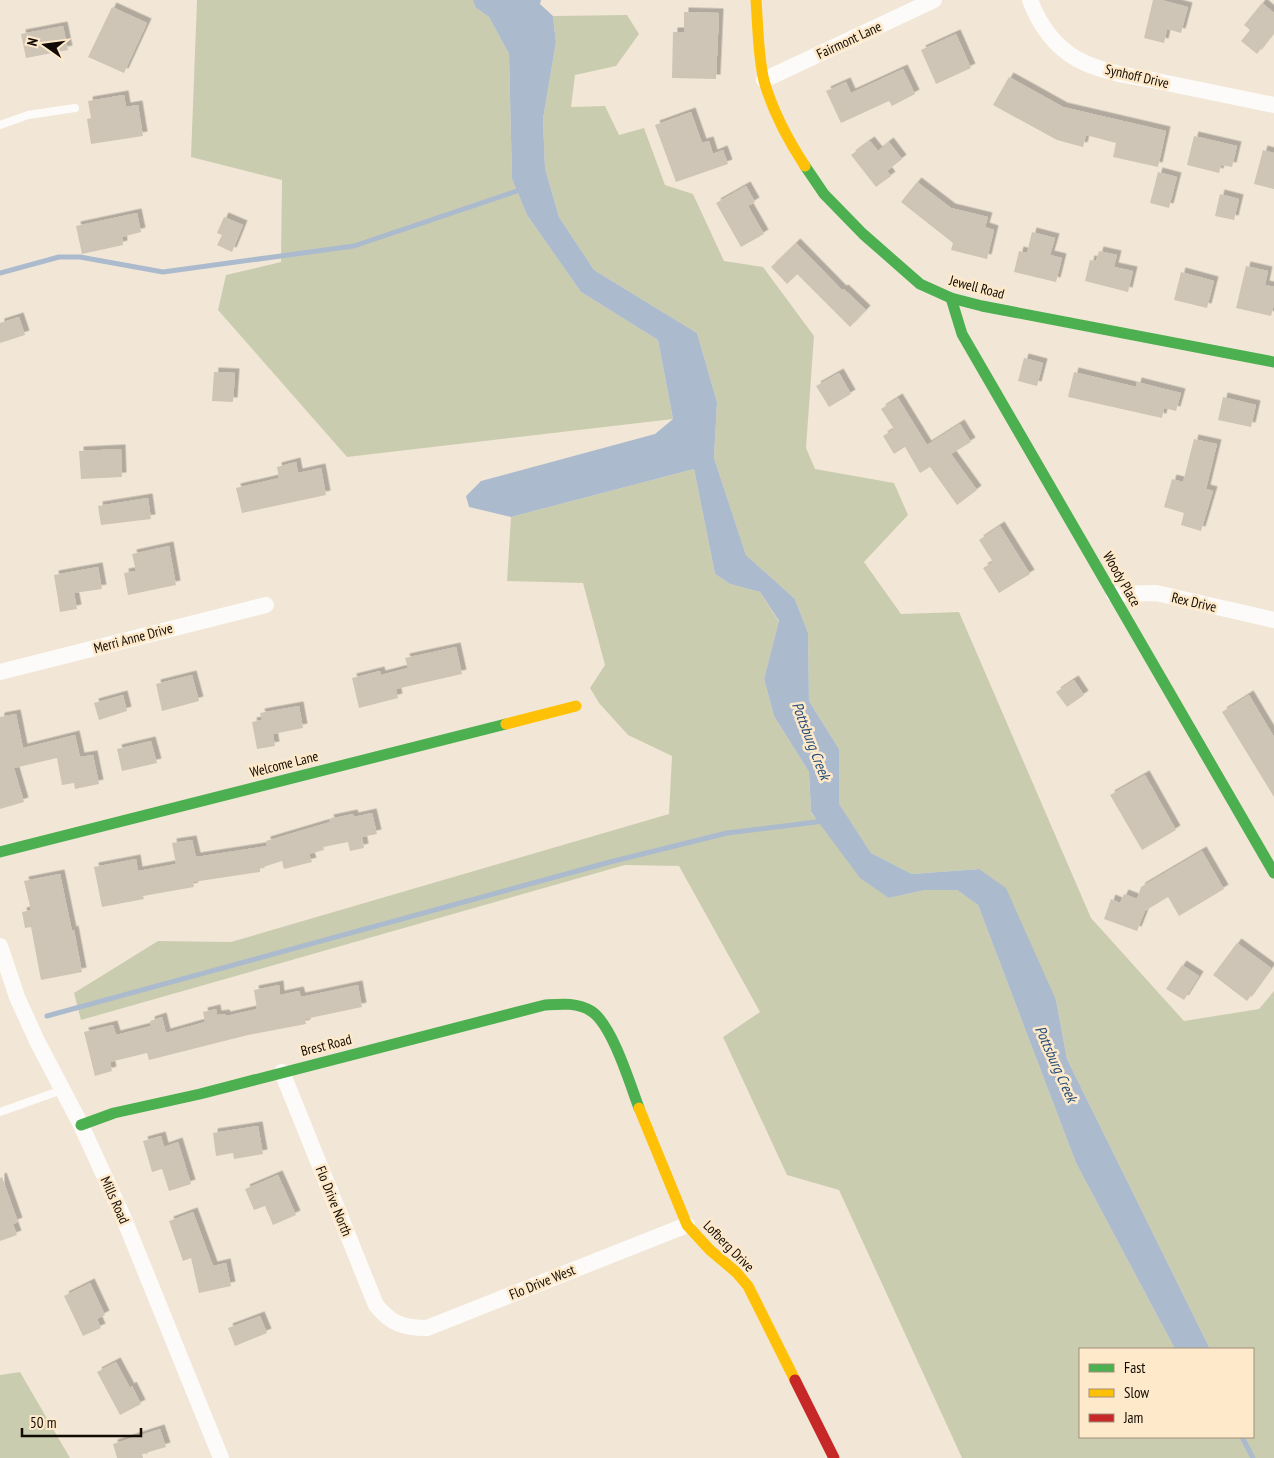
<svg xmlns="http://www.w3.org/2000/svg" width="1274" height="1458" font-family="'PT Sans Narrow',sans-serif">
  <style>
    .forest { fill: #caccaf }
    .water { fill: #abbbcd }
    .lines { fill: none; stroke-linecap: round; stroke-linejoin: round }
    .stream { stroke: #abbbcd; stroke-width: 5 }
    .building { fill: #cec5b6; filter: url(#shadow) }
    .lane { stroke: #fdfbf9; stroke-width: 8 }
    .street { stroke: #fdfbf9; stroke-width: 16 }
    .fast { stroke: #4caf50; stroke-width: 11 }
    .slow { stroke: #ffc107; stroke-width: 11 }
    .jam { stroke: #c62828; stroke-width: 11 }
    .labels { text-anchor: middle; stroke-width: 5; stroke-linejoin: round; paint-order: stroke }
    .street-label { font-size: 14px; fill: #120b03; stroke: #fee9ca }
    .water-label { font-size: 15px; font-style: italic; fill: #254d79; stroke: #fee9ca }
  </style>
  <defs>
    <filter id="shadow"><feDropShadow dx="4.5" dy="-4.5" stdDeviation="0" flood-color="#0004"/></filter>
  </defs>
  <rect width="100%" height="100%" fill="#f2e7d6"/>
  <g class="forest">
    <path d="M197 0H473L475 7 489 17 509 54 512 179 527 215 581 292 658 340 673 419 347 457 218 310 226 275 281 262 282 180 191 157Z"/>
    <path d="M627 15 639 34 616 66 575 75 571 107 605 106 619 135 644 128 665 185 693 194 724 261 763 267 814 336 806 448 815 469 894 483 908 515 864 562 901 614 959 612 1091 918 1184 1021 1259 1009 1274 991V1458H962L839 1190 787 1175 723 1037 760 1012 679 866 625 865 81 1020 74 993 158 941 231 942 669 814 672 756 628 735 599 703 590 688 605 665 583 583 507 581 511 517 694 469 715 574 730 584 760 592 779 622 764 679 774 716 809 772 811 813 889 898 925 890H957L978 905 1076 1163 1175 1349H1080V1437H1253V1349H1210L1067 1059 1056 1000 979 869 912 874 871 853 838 804 839 749 809 701 808 633 795 599 746 555 714 458 717 402 697 333 594 270 559 217 545 168 543 119 556 42 553 16Z"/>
    <path d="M20 1372 70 1458H0V1375Z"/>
  </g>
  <path class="water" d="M473 0H541L540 4 553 16 556 42 543 119 545 168 559 217 594 270 697 333 717 402 714 458 746 555 795 599 808 633 809 701 839 749V804L871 853 912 874 979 869 1006 888 1056 1000 1067 1059 1210 1349H1175L1076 1163 978 905 957 890H925L889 898 860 878 811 812 809 772 774 716 764 679 779 621 760 592 730 584 715 574 694 469 511 517 469 507 466 496 481 481 655 434 673 419 658 340 581 292 527 215 512 179 509 54 489 17 475 7Z"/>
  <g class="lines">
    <g class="stream">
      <path d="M0 273 59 257H80L163 272 354 246 523 189"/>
      <path d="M47 1016 610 862 727 833 824 821"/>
      <path d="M1242 1437 1253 1458"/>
    </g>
  </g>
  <g class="building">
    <path d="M1153 0H1161L1188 7 1181 33 1167 29 1164 43 1144 38Z"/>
    <path d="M1262 3 1274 13V32L1257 54 1241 41 1250 30 1244 25Z"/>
    <path d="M112 7 147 23 124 73 88 57Z"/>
    <path d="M684 12 719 13 716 79 672 78 673 32H684Z"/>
    <path d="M63 26 68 50 26 58 21 34Z"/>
    <path d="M956 34 971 68 936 84 921 50Z"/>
    <path d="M903 69 915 94 892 106 889 101 841 123 826 91 846 82 851 93Z"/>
    <path d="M1009 77 1063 107 1166 131 1158 167 1113 157 1116 143 1086 135 1083 147 1057 140 993 105Z"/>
    <path d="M124 95 126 107 138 105 143 136 91 144 87 119 91 118 88 101Z"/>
    <path d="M691 112 702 143 709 141 713 154 723 150 728 164 676 182 655 125Z"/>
    <path d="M1194 136 1237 146 1232 167 1221 165 1219 173 1187 165Z"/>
    <path d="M870 141 878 151 889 142 902 159 887 171 891 176 876 187 851 155Z"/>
    <path d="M1263 150 1274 153V189L1254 184Z"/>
    <path d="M1158 172 1177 177 1169 208 1150 203Z"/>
    <path d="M917 182 951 208 988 217 985 227 994 230 987 259 951 250 953 243 901 202Z"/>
    <path d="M746 186 755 202 748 206 764 234 741 247 716 203Z"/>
    <path d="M1220 194 1239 199 1234 220 1215 216Z"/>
    <path d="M137 213 141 232 122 237 123 245 82 254 76 226Z"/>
    <path d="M224 217 243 225 232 252 217 245 222 235 217 233Z"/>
    <path d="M1032 232 1055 238 1050 255 1062 258 1056 282 1014 272 1019 251 1027 253Z"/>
    <path d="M796 243 842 290 844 289 866 310 850 327 797 274 787 284 771 267Z"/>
    <path d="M1099 251 1117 255 1114 267 1133 271 1128 292 1085 281 1090 260 1096 261Z"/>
    <path d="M1246 266 1268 271 1265 285 1274 287V304L1271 316 1236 308Z"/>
    <path d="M1181 272 1214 281 1207 308 1174 300Z"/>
    <path d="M19 317 25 335 0 343V323Z"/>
    <path d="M1024 358 1043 363 1037 386 1018 381Z"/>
    <path d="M214 372 235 373 233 402 212 401Z"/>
    <path d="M1074 372 1136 387 1137 382 1181 393 1176 411 1164 408 1162 418 1068 397Z"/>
    <path d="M839 373 851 394 829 407 816 386Z"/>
    <path d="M1223 397 1256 405 1251 427 1218 420Z"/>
    <path d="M898 398 927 445 960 424 971 442 951 454 977 490 957 505 930 467 920 473 905 447 894 454 883 436 894 429 881 409Z"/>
    <path d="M1194 439 1217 444 1206 489 1213 491 1201 531 1181 525 1184 513 1164 507 1172 479 1183 482Z"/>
    <path d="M121 449 122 477 81 479 79 451Z"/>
    <path d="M296 462 298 473 321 468 326 495 242 513 236 488 279 478 277 467Z"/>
    <path d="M148 498 151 519 101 525 98 506Z"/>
    <path d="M1000 526 1030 574 999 593 983 568 993 562 979 540Z"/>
    <path d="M169 546 176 585 128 595 124 573 136 571 132 554Z"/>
    <path d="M98 567 102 589 74 593 77 609 60 612 54 575Z"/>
    <path d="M456 647 462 674 396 689 398 698 359 708 352 678 380 671 381 675 408 668 405 658Z"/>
    <path d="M192 675 199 701 162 711 156 684Z"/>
    <path d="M1074 680 1084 695 1067 707 1056 692Z"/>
    <path d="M123 695 127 711 99 720 94 703Z"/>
    <path d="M1249 695 1274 737V797L1222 712Z"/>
    <path d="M299 706 303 728 273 734 275 746 257 749 252 722 262 720 260 713Z"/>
    <path d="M16 714 23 748 75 735 80 757 93 755 99 784 75 789 74 783 62 785 57 758 14 768 24 802 0 809V717Z"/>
    <path d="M151 741 157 763 122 771 117 749Z"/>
    <path d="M1145 775 1176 830 1142 850 1110 795Z"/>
    <path d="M372 813 377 834 362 837 364 848 350 851 348 842 323 847 324 850 309 854 312 862 284 869 282 861 260 868V872L193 882 194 887 143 896 144 899 102 907 94 867 136 859 138 871 176 864 172 843 192 840 196 857 267 846 266 841 330 822 329 819 353 814 354 817Z"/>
    <path d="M1202 851 1224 889 1179 916 1168 897 1145 911 1137 931 1104 919 1111 899 1120 903 1124 894 1137 899 1141 887Z"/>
    <path d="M60 874 72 931 74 930 82 972 41 980 31 927 25 928 22 912 31 910 24 881Z"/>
    <path d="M1237 943 1271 968 1247 1001 1213 975Z"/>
    <path d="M1182 965 1199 976 1184 1000 1166 989Z"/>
    <path d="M279 985 280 995 299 991 301 997 358 985 362 1007 305 1019 306 1024 248 1035 149 1060 147 1053 110 1062 112 1071 95 1076 84 1032 113 1025 116 1035 151 1026 150 1021 162 1017 166 1033 205 1022 203 1012 216 1009 217 1015 225 1014 226 1016 257 1009 254 990Z"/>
    <path d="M258 1126 263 1154 234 1159 233 1153 216 1156 213 1133Z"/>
    <path d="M161 1136 164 1147 178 1142 191 1184 169 1191 162 1169 152 1172 143 1141Z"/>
    <path d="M278 1175 296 1215 273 1225 265 1206 254 1210 245 1189Z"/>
    <path d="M2 1177 18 1222 13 1224 17 1235 0 1241V1178Z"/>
    <path d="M193 1212 213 1266 226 1263 231 1286 199 1293 191 1258 183 1261 169 1221Z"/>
    <path d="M90 1283 105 1315 97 1319 101 1328 83 1336 64 1296Z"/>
    <path d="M260 1316 267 1333 235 1346 228 1328Z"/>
    <path d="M116 1362 130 1388 132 1386 141 1404 120 1415 97 1372Z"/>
    <path d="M160 1429 166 1447 142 1454 143 1458H117L113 1444Z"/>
  </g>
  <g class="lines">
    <g class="lane">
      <path d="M0 125 28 115 75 108"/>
      <path d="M0 1112 62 1090"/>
    </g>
    <g class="street">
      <path d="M1030 0C1039 24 1054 46 1077 59 1100 72 1131 76 1157 81 1196 89 1235 97 1274 105"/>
      <path d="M764 80 934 0"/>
      <path d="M1114 594 1156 593 1274 620"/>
      <path d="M0 672 266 605"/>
      <path d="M0 946 17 997 37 1041 81 1125 124 1219 221 1458"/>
      <path d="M282 1072 376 1305C391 1324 404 1328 427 1328L687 1225"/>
    </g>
    <g class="fast">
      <path d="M805 166 824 194 863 234 920 284 951 298 982 306 1274 362"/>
      <path d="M951 298 962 334 1274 873"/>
      <path d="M0 852 506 724"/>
      <path d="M81 1125 114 1113 200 1094 545 1005C560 1004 577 1002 591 1011 612 1024 630 1084 639 1108"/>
    </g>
    <g class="slow">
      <path d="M756 0C758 26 758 56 764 81 773 112 788 140 805 166"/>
      <path d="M506 724 576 706"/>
      <path d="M639 1108 687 1225 710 1250 736 1272 748 1286 795 1380"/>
    </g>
    <path class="jam" d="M795 1380 834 1458"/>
  </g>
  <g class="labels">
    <g class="street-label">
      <text transform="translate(849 40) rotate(-25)" y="5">Fairmont Lane</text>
      <text transform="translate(1137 76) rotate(13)" y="5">Synhoff Drive</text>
      <text transform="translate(977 287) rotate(15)" y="5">Jewell Road</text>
      <text transform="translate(1122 579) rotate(60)" y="5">Woody Place</text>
      <text transform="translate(1194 602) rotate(13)" y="5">Rex Drive</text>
      <text transform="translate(133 638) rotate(-15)" y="5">Merri Anne Drive</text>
      <text transform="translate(284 764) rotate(-14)" y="5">Welcome Lane</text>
      <text transform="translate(326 1045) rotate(-14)" y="5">Brest Road</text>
      <text transform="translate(115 1200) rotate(66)" y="5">Mills Road</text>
      <text transform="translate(334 1201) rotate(68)" y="5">Flo Drive North</text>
      <text transform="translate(729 1246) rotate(45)" y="5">Lofberg Drive</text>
      <text transform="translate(542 1282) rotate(-22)" y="5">Flo Drive West</text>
    </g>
    <g class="water-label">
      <text transform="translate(811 741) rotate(69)" y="5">Pottsburg Creek</text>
      <text transform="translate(1056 1064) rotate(66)" y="5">Pottsburg Creek</text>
    </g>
  </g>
  <rect x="1079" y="1348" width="175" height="90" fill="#fee9ca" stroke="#a0907a"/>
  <rect x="1089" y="1364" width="25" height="8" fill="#4caf50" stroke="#a0907a"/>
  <text x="1124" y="1373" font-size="15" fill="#120b03">Fast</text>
  <rect x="1089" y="1389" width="25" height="8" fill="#ffc107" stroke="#a0907a"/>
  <text x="1124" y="1398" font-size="15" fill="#120b03">Slow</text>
  <rect x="1089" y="1414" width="25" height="8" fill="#c62828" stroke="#a0907a"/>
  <text x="1124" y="1423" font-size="15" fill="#120b03">Jam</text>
  <g transform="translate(45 45) rotate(284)" stroke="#fee9ca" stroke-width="4" paint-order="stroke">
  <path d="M0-4L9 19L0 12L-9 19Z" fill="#120b03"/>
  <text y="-8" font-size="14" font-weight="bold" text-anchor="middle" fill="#120b03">N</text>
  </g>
  <path d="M22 1428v8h119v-8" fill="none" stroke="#120b03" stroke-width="2.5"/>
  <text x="30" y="1428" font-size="15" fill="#120b03" stroke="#fee9ca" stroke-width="4" paint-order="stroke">50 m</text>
</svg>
